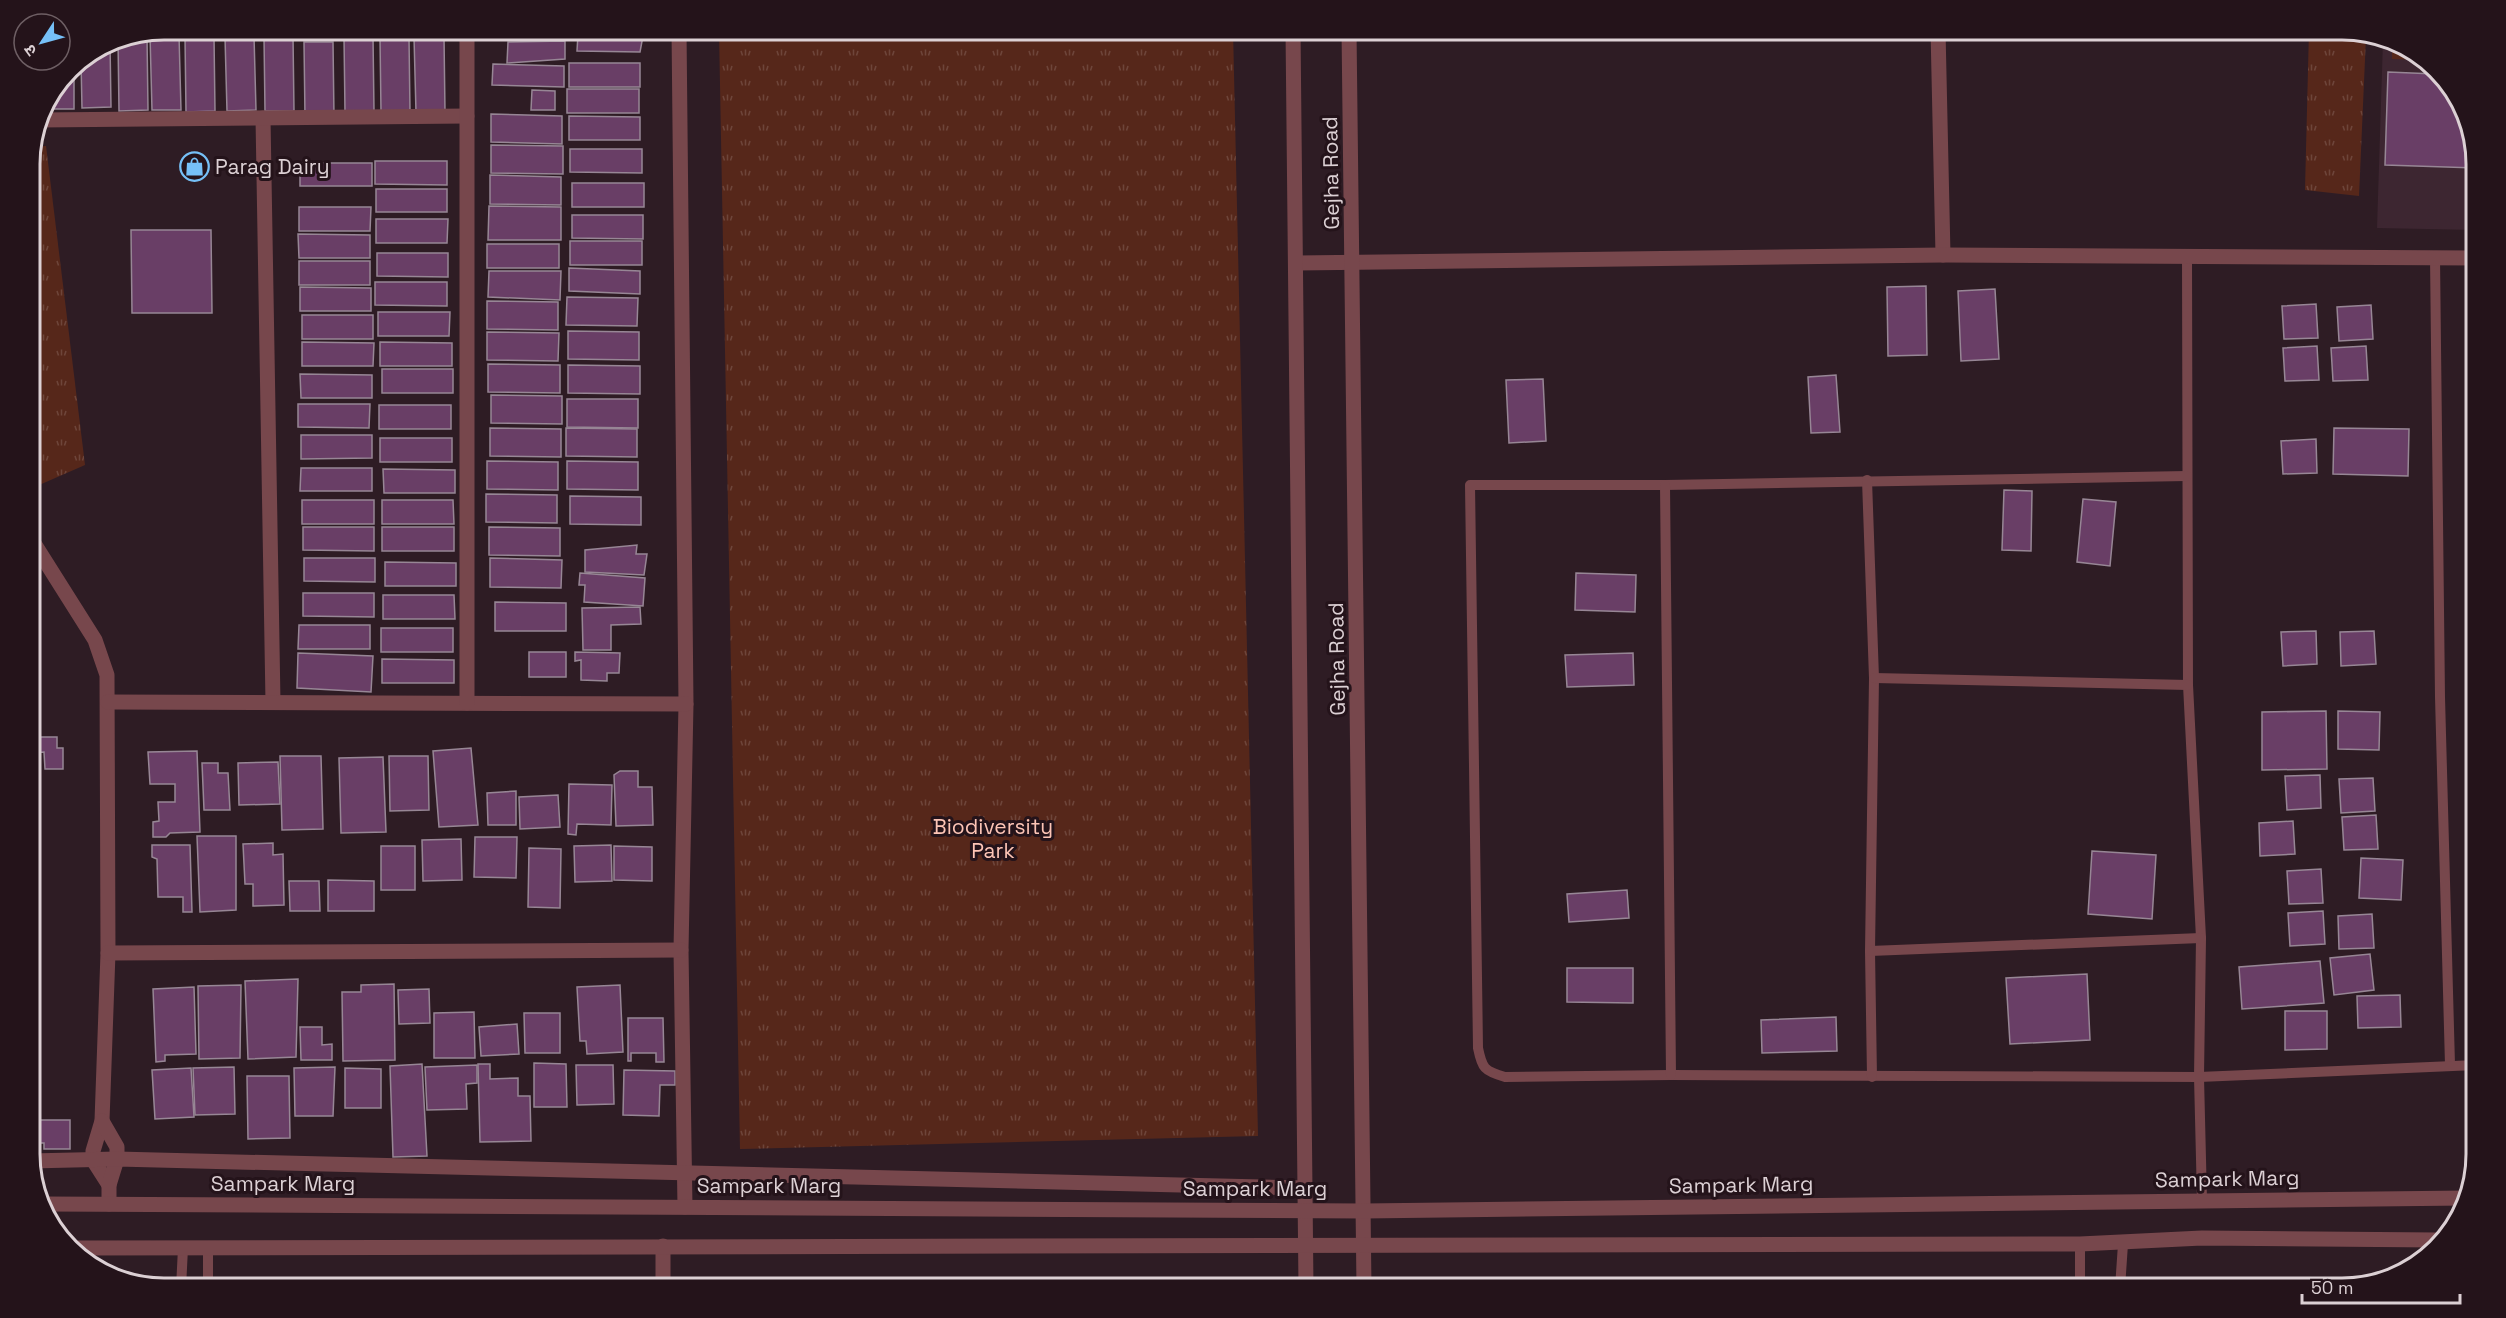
<svg xmlns="http://www.w3.org/2000/svg" width="2506" height="1318" font-family="'Space Grotesk','Noto Sans Devanagari',sans-serif">
  <style>
    .built { fill: #3d2631 }
    .grass { fill: url(#grass-tufts) }
    .pitch { fill: #56271a }
    .building { fill: #693e66; stroke: #978695; stroke-width: 1.5 }
    .lines { fill: none; stroke-linecap: round; stroke-linejoin: round }
    .service { stroke: #77474c; stroke-width: 10 }
    .minor { stroke: #77474c; stroke-width: 15 }
    .tertiary { stroke: #77474c; stroke-width: 15 }
    .labels { text-anchor: middle; stroke-width: 6; stroke-linejoin: round; paint-order: stroke }
    .poi-label { font-size: 21px; fill: #dcd0d4; stroke: #24131a; text-anchor: start }
    .street-label { font-size: 21px; fill: #dcd0d4; stroke: #24131a }
    .park-label { font-size: 21px; fill: #fdc4b5; stroke: #24131a }
    .rim { fill: none; stroke: #dcd0d4; stroke-width: 3 }
  </style>
  <defs>
    <pattern id="grass-tufts" width="24" height="20" patternUnits="userSpaceOnUse" patternTransform="scale(1.5)"><rect width="24" height="20" fill="#56271a"/><path d="M3 7l-1-3M5 7V3M7 7l1-3M15 17l-1-3M17 17v-4M19 17l1-3" fill="none" stroke="#6e453a"/></pattern>
  </defs>
  <rect width="100%" height="100%" fill="#2e1c24"/>
  <path class="built" d="M2383 40 2401 44 2454 90 2476 156V230L2377 228Z"/>
  <g class="grass">
    <path d="M719 30H1233L1258 1136 740 1149Z"/>
    <path d="M2309 30H2342L2366 36 2359 196 2305 190Z"/>
    <path d="M46 146 85 465 30 489V156L32 147Z"/>
    <path d="M2471 511H2476V641Z"/>
  </g>
  <path class="pitch" d="M2392 42 2401 44 2420 60 2392 59Z"/>
  <g class="building">
    <path d="M184 30H213V33H185Z"/>
    <path d="M223 30H252V33L223 34Z"/>
    <path d="M264 30H293V32L264 33Z"/>
    <rect x="303" y="30" width="29" height="9"/>
    <rect x="343" y="30" width="29" height="4"/>
    <path d="M501 30H572V39L501 38Z"/>
    <path d="M578 34 643 36 640 52 577 51Z"/>
    <path d="M150 35H179L181 110H152Z"/>
    <path d="M133 36H147L148 110 119 111 118 39Z"/>
    <path d="M254 36 256 110 227 111 225 37Z"/>
    <path d="M293 36 294 111H265L264 37Z"/>
    <path d="M185 37H214L215 111 186 112Z"/>
    <path d="M344 37H373L374 111 345 112Z"/>
    <path d="M414 37H444L445 112H416Z"/>
    <path d="M380 38H409L410 112H381Z"/>
    <path d="M565 41V59L507 63 508 42Z"/>
    <path d="M110 42 111 107 82 108 81 61Z"/>
    <path d="M304 42H333L334 117H305Z"/>
    <rect x="569" y="63" width="71" height="24"/>
    <path d="M493 64 564 66V87L492 85Z"/>
    <path d="M74 66V109H45V105Z"/>
    <path d="M2388 72 2435 74 2454 90 2476 156V168L2385 165Z"/>
    <rect x="567" y="89" width="72" height="24"/>
    <path d="M532 90 555 91V110H531Z"/>
    <path d="M491 114 562 116V144L491 142Z"/>
    <path d="M569 116 640 117V140H569Z"/>
    <path d="M491 145 563 146V174L491 173Z"/>
    <path d="M570 149H642V173L570 172Z"/>
    <path d="M375 161H447V185L375 184Z"/>
    <rect x="300" y="163" width="72" height="23"/>
    <path d="M490 175 561 177V205L490 204Z"/>
    <rect x="572" y="183" width="72" height="24"/>
    <rect x="376" y="189" width="71" height="23"/>
    <path d="M489 206 561 207V240H488Z"/>
    <path d="M299 207H371L370 231H299Z"/>
    <path d="M572 215H643V239L572 238Z"/>
    <path d="M376 219H448L447 243H376Z"/>
    <path d="M131 230H211L212 313H132Z"/>
    <path d="M298 234 370 235V258H299Z"/>
    <rect x="570" y="241" width="72" height="24"/>
    <rect x="487" y="244" width="72" height="24"/>
    <path d="M377 253H448V277L377 276Z"/>
    <rect x="299" y="261" width="71" height="24"/>
    <path d="M569 268 640 271V294L569 291Z"/>
    <path d="M489 271H561L560 300 488 297Z"/>
    <path d="M375 282H447V306L375 305Z"/>
    <path d="M1926 286 1927 355 1888 356 1887 287Z"/>
    <path d="M300 287 371 288V311H300Z"/>
    <path d="M1995 289 1999 359 1961 361 1958 291Z"/>
    <path d="M567 297 638 298 637 326 566 325Z"/>
    <path d="M487 301 558 302V330L487 329Z"/>
    <path d="M2316 304 2318 338 2284 339 2282 306Z"/>
    <path d="M2371 305 2373 339 2339 341 2337 307Z"/>
    <path d="M378 312H450L449 336H378Z"/>
    <rect x="302" y="315" width="71" height="24"/>
    <path d="M568 331 639 332V360L568 359Z"/>
    <path d="M487 332 559 333 558 361 487 360Z"/>
    <path d="M302 342 374 343 373 366H302Z"/>
    <path d="M380 342 452 343V366H380Z"/>
    <path d="M2317 346 2319 380 2285 381 2283 348Z"/>
    <path d="M2366 346 2368 380 2333 381 2331 348Z"/>
    <path d="M488 364 560 365V393L488 392Z"/>
    <path d="M568 365 640 366V394L568 393Z"/>
    <rect x="382" y="369" width="71" height="24"/>
    <path d="M300 374 372 375V398H301Z"/>
    <path d="M1836 375 1840 432 1811 433 1808 377Z"/>
    <path d="M1543 379 1546 441 1509 443 1506 380Z"/>
    <path d="M491 395 562 396V424L491 423Z"/>
    <path d="M567 399H638V428L567 427Z"/>
    <path d="M298 404H370L369 428 298 427Z"/>
    <rect x="379" y="405" width="72" height="24"/>
    <path d="M490 428 561 429V457L490 456Z"/>
    <path d="M566 428 637 429V457L566 456Z"/>
    <path d="M2334 428 2409 429 2408 476 2333 474Z"/>
    <path d="M301 435H372V458L301 459Z"/>
    <rect x="380" y="438" width="72" height="24"/>
    <path d="M2316 439 2317 473 2283 474 2281 441Z"/>
    <path d="M487 461 558 462V490L487 489Z"/>
    <path d="M567 461 638 462V490L567 489Z"/>
    <path d="M301 468H372V491H300Z"/>
    <path d="M383 469 455 470V493H384Z"/>
    <path d="M2004 490 2032 491 2031 551 2002 550Z"/>
    <path d="M486 494 557 495V523L486 522Z"/>
    <path d="M570 496 641 497V525L570 524Z"/>
    <path d="M2083 499 2116 502 2110 566 2077 562Z"/>
    <rect x="302" y="500" width="72" height="24"/>
    <path d="M382 500H453L454 524H382Z"/>
    <path d="M303 527H374V551L303 550Z"/>
    <rect x="382" y="527" width="72" height="24"/>
    <path d="M489 527 560 528V556L489 555Z"/>
    <path d="M637 545 636 554H647L644 575 585 572V550Z"/>
    <path d="M304 558H375V582L304 581Z"/>
    <path d="M490 558 562 560 561 588 490 587Z"/>
    <path d="M385 562 456 563V586H385Z"/>
    <path d="M580 573 645 578 643 606 584 602 585 585H579Z"/>
    <path d="M1576 573 1636 575 1635 612 1575 610Z"/>
    <path d="M303 593H374V617L303 616Z"/>
    <path d="M383 595H454L455 619H383Z"/>
    <path d="M495 602 566 603V631H495Z"/>
    <path d="M640 607 641 624 611 625V650H583L582 608Z"/>
    <path d="M299 625H370V649H298Z"/>
    <rect x="381" y="628" width="72" height="24"/>
    <path d="M2316 631 2317 664 2283 666 2281 632Z"/>
    <path d="M2374 631 2376 664 2341 666 2340 632Z"/>
    <rect x="529" y="652" width="37" height="25"/>
    <path d="M575 652 620 653 619 673H607V681L581 680V660L575 661Z"/>
    <path d="M298 653 373 656 371 692 297 688Z"/>
    <path d="M1633 653 1634 685 1567 687 1565 655Z"/>
    <path d="M382 659 454 660V683H382Z"/>
    <path d="M2326 711 2327 769 2262 770V712Z"/>
    <path d="M2338 711 2380 712 2379 750 2338 749Z"/>
    <path d="M30 737H57V748H63V769H45L44 752 30 753Z"/>
    <path d="M471 748 478 825 439 827 433 751Z"/>
    <path d="M197 751 200 832 170 833 166 837H153V822L159 821 158 802H175V784H150L148 752Z"/>
    <path d="M280 756H321L323 829 282 830Z"/>
    <path d="M389 756H428L429 810 390 811Z"/>
    <path d="M383 757 386 832 341 833 339 758Z"/>
    <path d="M278 762 280 804 239 805 238 763Z"/>
    <path d="M202 763H218V773H228L230 810H204Z"/>
    <path d="M620 771H638V787H652L653 825 616 826 614 775Z"/>
    <path d="M2320 775 2321 808 2287 810 2285 776Z"/>
    <path d="M2373 778 2375 811 2341 813 2339 779Z"/>
    <path d="M569 784 612 785 611 825 577 824 576 835 568 834Z"/>
    <path d="M30 789H33L34 819H30Z"/>
    <path d="M516 791V825H488L487 793Z"/>
    <path d="M558 795 560 827 520 829 519 797Z"/>
    <path d="M2376 815 2378 849 2344 850 2342 817Z"/>
    <path d="M2293 821 2295 854 2260 856 2259 823Z"/>
    <path d="M197 836H236V910L200 912Z"/>
    <path d="M475 837H517L516 878 474 877Z"/>
    <path d="M461 839 462 880 423 881 422 840Z"/>
    <path d="M273 843V855L283 854 284 905 253 906V884H245L243 844Z"/>
    <path d="M152 845H190L192 912H183V897H158L157 859 152 857Z"/>
    <path d="M611 845 612 881 575 882 574 846Z"/>
    <rect x="381" y="846" width="34" height="44"/>
    <path d="M614 846 652 847V881L614 880Z"/>
    <path d="M529 848 561 849 560 908 528 907Z"/>
    <path d="M2092 851 2156 855 2152 919 2088 914Z"/>
    <path d="M2361 858 2403 860 2401 900 2359 898Z"/>
    <path d="M2321 869 2323 903 2289 904 2287 871Z"/>
    <path d="M328 880 374 881V911H328Z"/>
    <path d="M289 881H319L320 911H290Z"/>
    <path d="M1627 890 1629 918 1569 922 1567 894Z"/>
    <path d="M2323 911 2325 944 2290 946 2288 913Z"/>
    <path d="M2372 914 2374 948 2339 949 2338 916Z"/>
    <path d="M2370 954 2374 990 2334 995 2330 958Z"/>
    <path d="M2320 961 2324 1003 2242 1009 2239 967Z"/>
    <path d="M1567 968H1633V1003L1567 1002Z"/>
    <path d="M2087 974 2090 1040 2010 1044 2006 978Z"/>
    <path d="M298 979 296 1057 248 1059 245 981Z"/>
    <path d="M394 984 395 1060 343 1061 342 992H361V985Z"/>
    <path d="M241 985 240 1058 199 1059 198 986Z"/>
    <path d="M620 985 623 1052 587 1054 586 1041H580L577 987Z"/>
    <path d="M194 987 196 1054 165 1055V1061L156 1062 153 989Z"/>
    <path d="M429 989 430 1023 399 1024 398 990Z"/>
    <path d="M2400 995 2401 1027 2358 1028 2357 996Z"/>
    <path d="M2285 1011H2327V1049L2285 1050Z"/>
    <path d="M474 1012 475 1058H434V1013Z"/>
    <path d="M524 1013H560V1053H525Z"/>
    <path d="M1836 1017 1837 1051 1762 1053 1761 1020Z"/>
    <path d="M628 1018H663L664 1062H656V1053H631V1061H628Z"/>
    <path d="M517 1024 519 1054 481 1056 479 1027Z"/>
    <path d="M300 1027H322V1045L332 1044V1060H301Z"/>
    <path d="M534 1063 566 1064 567 1107H534Z"/>
    <path d="M422 1064 427 1156 393 1157 390 1066Z"/>
    <path d="M478 1064H490V1079L518 1078V1096H530L531 1141 480 1142Z"/>
    <path d="M477 1065V1083L466 1084 467 1109 427 1110 425 1067Z"/>
    <path d="M576 1065H613L614 1104 577 1105Z"/>
    <path d="M234 1067 235 1114 195 1115 193 1068Z"/>
    <path d="M335 1067 333 1116H295L294 1068Z"/>
    <path d="M191 1068 194 1117 155 1119 152 1070Z"/>
    <path d="M345 1068 381 1069V1108H345Z"/>
    <path d="M624 1070 675 1071V1085H660L659 1116 623 1115Z"/>
    <path d="M247 1076H289L290 1138 248 1139Z"/>
    <path d="M30 1120H70V1149H44V1143H30Z"/>
  </g>
  <g class="lines">
    <g class="service">
      <path d="M2435 257 2440 697 2450 1065"/>
      <path d="M2187 258 2188 685 2201 938 2199 1077 2202 1200"/>
      <path d="M2187 476 1665 485H1470L1478 1048C1482 1068 1484 1071 1505 1077L1671 1075 2199 1077 2476 1065"/>
      <path d="M1867 480 1874 678 1870 951 1872 1077"/>
      <path d="M1665 485 1671 1075"/>
      <path d="M1874 678 2188 685"/>
      <path d="M1870 951 2201 938"/>
      <path d="M208 1248V1288"/>
      <path d="M181 1288 183 1248"/>
      <path d="M2080 1288V1244"/>
      <path d="M2120 1288 2123 1244"/>
    </g>
    <g class="minor">
      <path d="M679 30 686 704 681 950 685 1207"/>
      <path d="M1938 30 1943 255"/>
      <path d="M263 118 273 702"/>
      <path d="M39 120 467 116"/>
      <path d="M1297 263 1943 255 2476 258"/>
      <path d="M30 537 95 640 107 675 108 953 102 1121 93 1151V1160L109 1185"/>
      <path d="M108 702 686 704"/>
      <path d="M467 703V30"/>
      <path d="M108 953 681 950"/>
      <path d="M102 1121 117 1147V1159L109 1185V1204"/>
      <path d="M30 1161 117 1159 1305 1188"/>
      <path d="M663 1288V1246"/>
    </g>
    <g class="tertiary">
      <path d="M1293 30 1306 1288"/>
      <path d="M1349 30 1364 1288"/>
      <path d="M44 1204 1364 1211 2466 1198"/>
      <path d="M75 1248 2080 1244 2202 1238 2438 1240"/>
    </g>
  </g>
  <defs>
    <symbol id="shop-ring" viewBox="-11 -11 22 22"><circle r="9.5" fill="#24131a" stroke="#76c0f7" stroke-width="1.5"/><path d="M-5-2.5h2.3a2.7 3.5 0 0 1 5.4 0H5L5.5 6h-11ZM-1.5-2.5h3a1.5 2.3 0 0 0-3 0Z" fill="#76c0f7"/></symbol>
  </defs>
  <g fill-rule="evenodd">
    <use href="#shop-ring" x="178" y="150" width="33" height="33"/>
  </g>
  <g class="labels">
    <g class="poi-label">
      <text x="215" y="174">Parag Dairy</text>
    </g>
    <g class="street-label">
      <text transform="translate(1331 173) rotate(-91)" y="7">Gejha Road</text>
      <text transform="translate(1337 659) rotate(-91)" y="7">Gejha Road</text>
      <text transform="translate(2227 1179) rotate(-1)" y="7">Sampark Marg</text>
      <text x="283" y="1191">Sampark Marg</text>
      <text transform="translate(1741 1185) rotate(-1)" y="7">Sampark Marg</text>
      <text x="769" y="1193">Sampark Marg</text>
      <text x="1255" y="1196">Sampark Marg</text>
    </g>
    <g class="park-label">
      <text x="993" y="834">Biodiversity<tspan x="993" dy="24">Park</tspan></text>
    </g>
  </g>
  <path d="M0 0H2506V1318H0ZM164 40H2342A124 124 0 0 1 2466 164V1154A124 124 0 0 1 2342 1278H164A124 124 0 0 1 40 1154V164A124 124 0 0 1 164 40Z" fill="#24131a" fill-rule="evenodd"/>
  <path class="rim" d="M164 40H2342A124 124 0 0 1 2466 164V1154A124 124 0 0 1 2342 1278H164A124 124 0 0 1 40 1154V164A124 124 0 0 1 164 40Z"/>
  <g transform="translate(42 42) rotate(234)"><circle r="28" fill="#24131a" stroke="#6e5f64" stroke-width="1.5"/>
  <path d="M0-4.5L10 22L0 15L-10 22Z" fill="#76c0f7"/>
  <text y="-9" font-size="16" font-weight="bold" text-anchor="middle" fill="#dcd0d4">उ</text>
  </g>
  <path d="M2302 1294v9h158v-9" fill="none" stroke="#dcd0d4" stroke-width="3"/>
  <text x="2311" y="1294" font-size="18" fill="#dcd0d4" stroke="#24131a" stroke-width="4.5" paint-order="stroke">50 m</text>
</svg>
